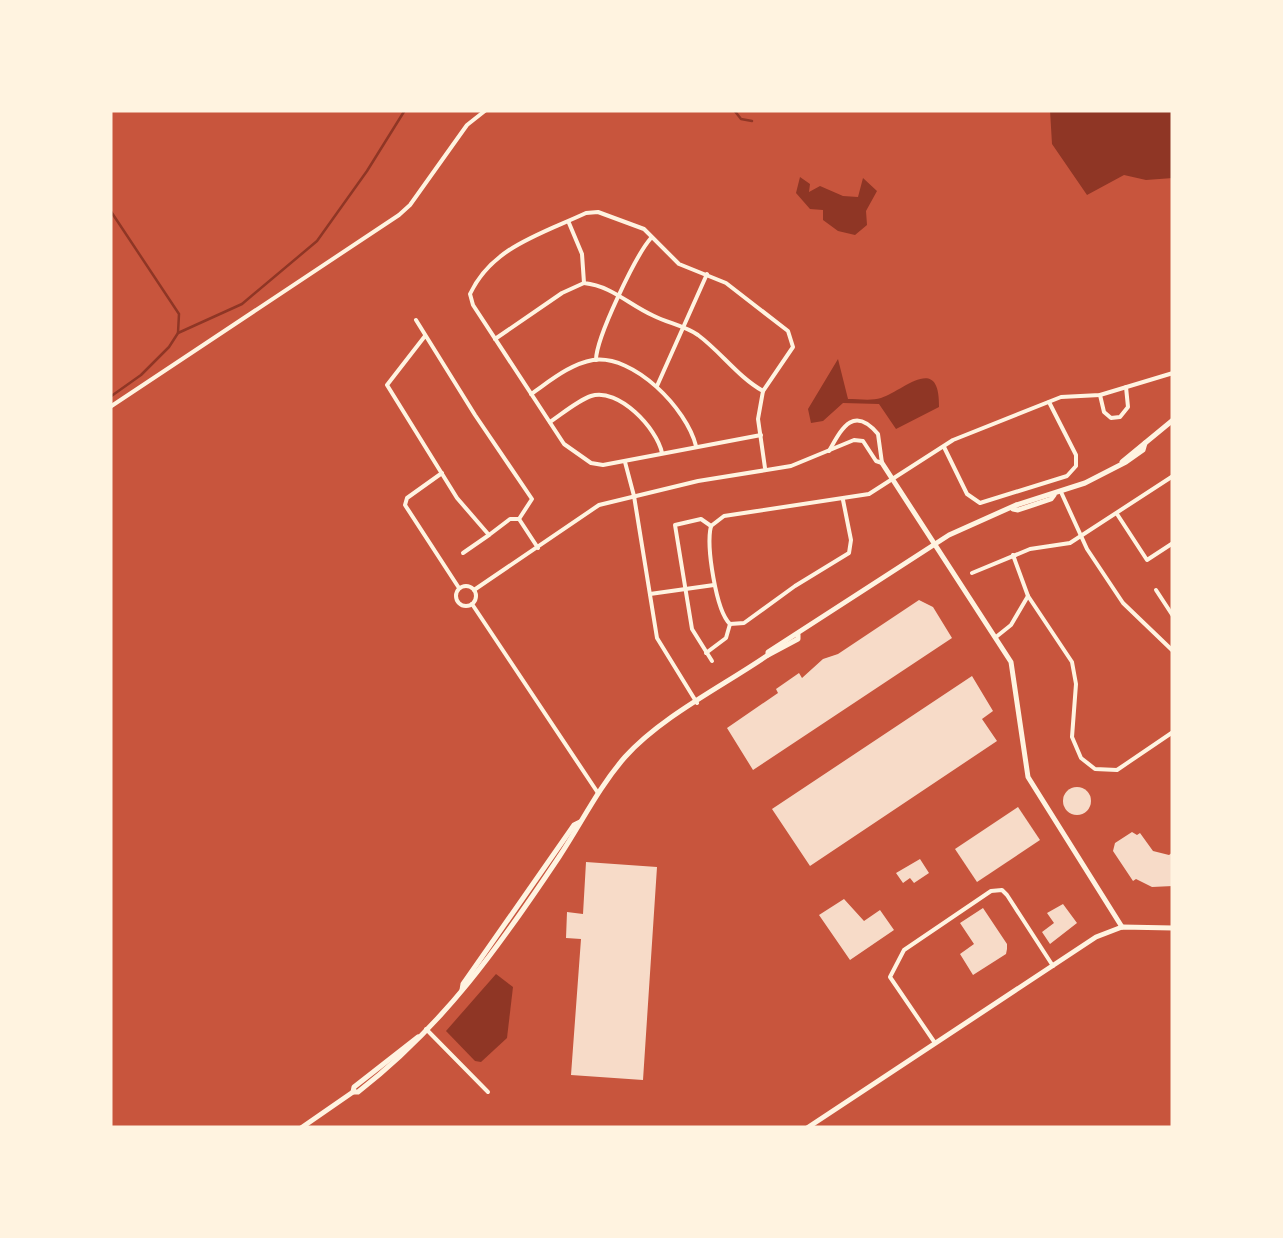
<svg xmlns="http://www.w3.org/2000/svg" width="1283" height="1238" font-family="Merriweather,serif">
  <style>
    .water { fill: #8f3625 }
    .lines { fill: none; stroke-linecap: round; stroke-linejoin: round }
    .stream { stroke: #8f3625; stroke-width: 2.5 }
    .building { fill: #f7dbc8 }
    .minor { stroke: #fff3e0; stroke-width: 4 }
    .tertiary { stroke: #fff3e0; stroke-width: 5 }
  </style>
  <rect width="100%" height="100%" fill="#c8553d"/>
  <g class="water">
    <path d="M1050 110H1173V178L1146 180 1124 175 1087 195 1052 144Z"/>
    <path d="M800 177 810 184 809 192 820 186 843 196 858 197 863 178 877 191 866 211 867 225 855 235 838 231 823 220V210L810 209 796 193Z"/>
    <path d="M838 359 848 399C858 399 872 401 881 398 902 392 940 352 939 407L896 429 879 404 843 403 823 421 811 423 808 409Z"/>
    <path d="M496 974 513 987 507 1038 481 1062 475 1061 446 1031Z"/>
  </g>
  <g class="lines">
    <g class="stream">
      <path d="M734 110 741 119 752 121"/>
      <path d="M110 210 179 314 178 333"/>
      <path d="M110 397 141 375 169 347 178 333 242 304 317 241 367 171 405 110"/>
    </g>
  </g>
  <g class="building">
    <path d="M919 600 933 607 952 638 753 770 727 728 778 693 776 689 799 673 802 678 823 659 838 654Z"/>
    <path d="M972 676 993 711 982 719 997 741 810 866 772 809Z"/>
    <circle cx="1077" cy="801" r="14"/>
    <path d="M1018 807 1040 840 977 882 955 849Z"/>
    <path d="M1132 832 1137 835 1140 833 1153 851 1169 855 1173 852V886L1152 887 1136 879 1133 881 1113 851 1115 843Z"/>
    <path d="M920 859 929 873 914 883 910 878 903 883 896 873Z"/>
    <path d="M586 862 657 867 643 1080 571 1075 581 939 566 938 567 912 583 914Z"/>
    <path d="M844 899 864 921 880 910 894 930 850 960 819 915Z"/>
    <path d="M1063 904 1077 923 1050 944 1042 932 1054 923 1047 913Z"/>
    <path d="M983 908 1007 944V949L1006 954 973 975 960 954 974 944 960 923Z"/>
  </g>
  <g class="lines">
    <g class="minor">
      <path d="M569 223 582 254 584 283C612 286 629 305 654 316 668 323 685 326 698 335 721 352 738 377 763 391L758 419 765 468"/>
      <path d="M416 320 475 415 532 499 519 519H510L489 535 457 498 387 385 425 336"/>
      <path d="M495 339 562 293 584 283"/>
      <path d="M596 360C596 338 636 255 651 238"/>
      <path d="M657 386 707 274"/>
      <path d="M531 394C550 381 570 364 593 360 634 354 687 409 696 446"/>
      <path d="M1100 395 1104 412 1111 418 1120 417 1128 407 1126 387"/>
      <path d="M110 407 399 215 410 205 467 125 486 110"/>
      <path d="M550 422C562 414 577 401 591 396 618 387 657 428 662 453"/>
      <path d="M761 435 603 465 591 463 564 444 473 305 470 294C492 247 541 234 586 213L598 212 644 229 679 264 726 283 788 331 793 347 763 391"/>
      <path d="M944 447 967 494 980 503 1067 476 1076 466V455L1049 402"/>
      <path d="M829 451C841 430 853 404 878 434L882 463"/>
      <path d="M625 462 634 496 657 638 697 703"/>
      <path d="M442 473 407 498 405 505 459 588"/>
      <path d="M1061 492 1087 549 1123 603 1173 651"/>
      <path d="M1117 514 1147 560 1173 543"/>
      <path d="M519 519 538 548"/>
      <path d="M711 526 724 516 869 494 953 440 1061 397 1100 395 1173 373"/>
      <path d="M711 526 701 519 675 525 692 629 712 661"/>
      <path d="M711 526C706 546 716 611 730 624"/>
      <path d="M463 553 489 535"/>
      <path d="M1013 555 1028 596 1072 662 1076 684 1072 737 1081 758 1095 769 1117 770 1173 732"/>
      <path d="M972 573 1030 549 1070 543 1173 476"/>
      <circle cx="466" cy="596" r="10"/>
      <path d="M474 590 599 505 698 481 791 466 854 440 863 441 876 461 882 463"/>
      <path d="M1156 590 1173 616"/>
      <path d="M650 594 714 585"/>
      <path d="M472 604 598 793"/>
      <path d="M730 624 744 623 795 586 849 553 851 540 843 500"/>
      <path d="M996 637 1011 625 1028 596"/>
      <path d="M706 653 726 638 730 624"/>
      <path d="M426 1029 488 1092"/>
      <path d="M935 1043 890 977 904 950 991 891 1002 890 1007 895 1053 966"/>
    </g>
    <g class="tertiary">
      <path d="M1122 462 1173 420"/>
      <path d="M882 463 1011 662 1028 777 1122 927"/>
      <path d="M1013 509 1018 510 1051 499 1054 495"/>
      <path d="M768 655 798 639V635"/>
      <path d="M462 990 463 984 574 825 580 822"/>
      <path d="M353 1092 354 1087 418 1037"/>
      <path d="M301 1128 353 1092H358C443 1026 499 947 559 857 581 824 598 788 625 757 662 716 723 686 768 655V652L949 535 1016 505 1085 483 1126 462 1143 450 1145 443"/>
      <path d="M807 1128 1096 937 1122 927 1173 928"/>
    </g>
  </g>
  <rect width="1283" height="1238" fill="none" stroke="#fff3e0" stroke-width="225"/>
</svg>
